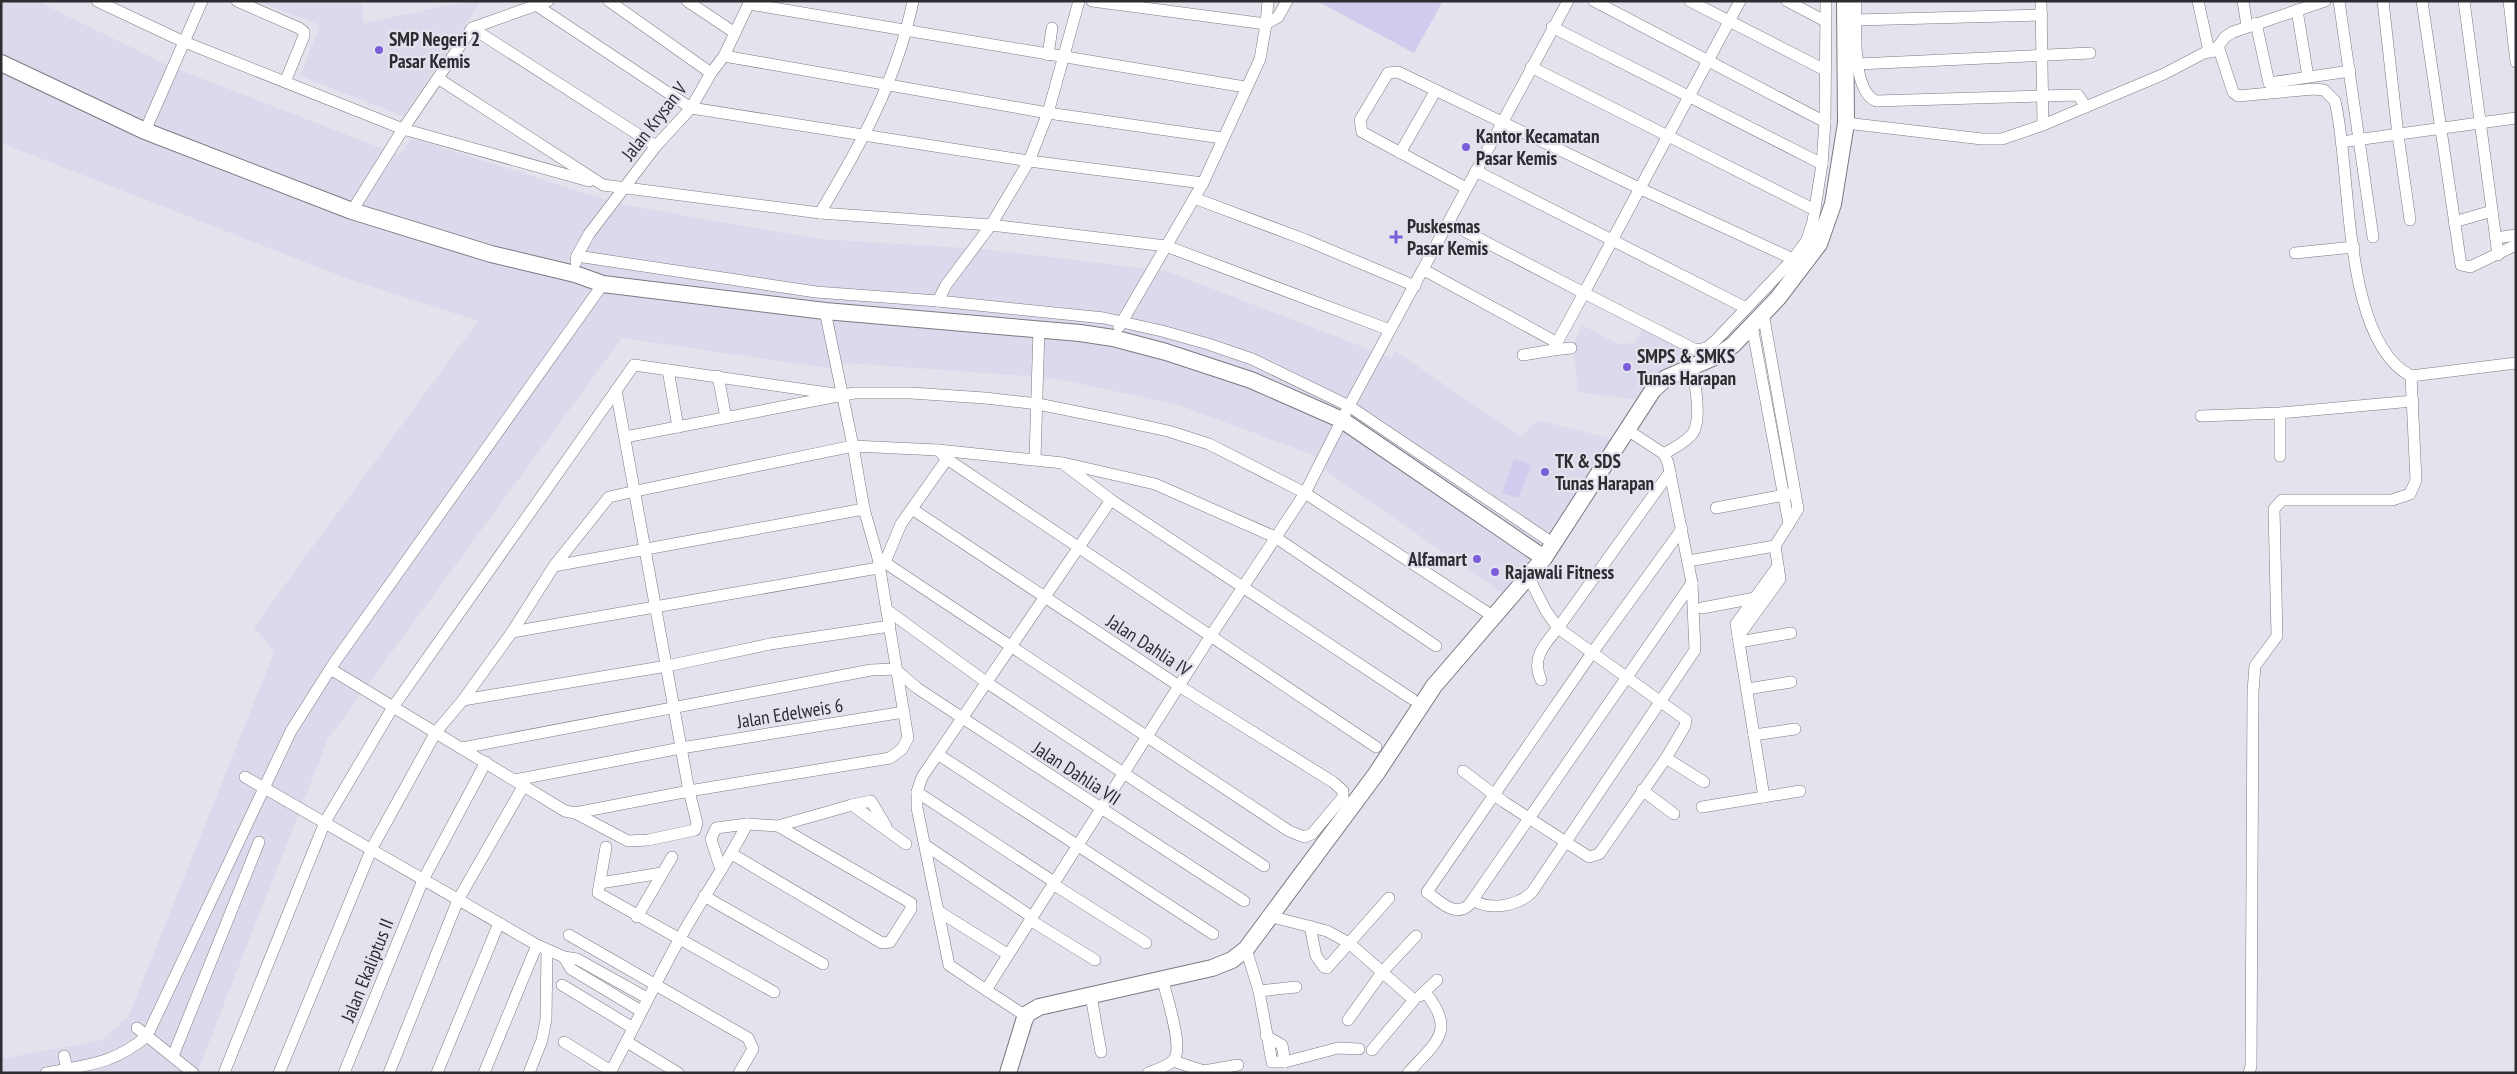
<svg xmlns="http://www.w3.org/2000/svg" width="2517" height="1074" font-family="'PT Sans Narrow',sans-serif">
  <style>
    .built { fill: #dbd9eb }
    .park { fill: #cfcced }
    .lines { fill: none; stroke-linecap: round; stroke-linejoin: round }
    .street-casing { stroke: #7a7a83; stroke-width: 12 }
    .secondary-casing { stroke: #7a7a83; stroke-width: 18 }
    .street { stroke: #fff; stroke-width: 11 }
    .secondary { stroke: #fff; stroke-width: 16 }
    .poi-dot { fill: #7b5fd9; stroke: #e4e3ed; stroke-width: 2 }
    .labels { text-anchor: middle; stroke-width: 4.5; stroke-linejoin: round; paint-order: stroke }
    .poi-label { font-size: 19px; font-weight: bold; fill: #2d2d31; stroke: #e4e3ed; text-anchor: start }
    .street-label { font-size: 19px; fill: #2d2d31; stroke: #e4e3ed }
  </style>
  <rect width="100%" height="100%" fill="#e4e3ed"/>
  <g class="built">
    <path d="M1 1H37L167 65 399 155 412 138 619 204 818 239 983 249 1166 271 1392 358 1395 351 1522 437 1537 420 1613 439 1505 595 1330 474 1313 455 1175 404 1053 378 847 363 827 368 622 338 328 739 197 1073H1V1059L102 1040 128 1017 274 652 254 627 478 321 343 277 1 143Z"/>
    <path d="M256 1H361L364 23 469 1H481L403 116 300 76 320 25Z"/>
    <path d="M1582 325 1618 344 1635 343 1643 328 1698 359 1638 400 1578 392 1573 345Z"/>
  </g>
  <g class="park">
    <path d="M1317 1H1443L1414 53Z"/>
    <path d="M1514 459 1531 465 1519 498 1502 493Z"/>
  </g>
  <g class="lines">
    <defs>
      <g id="street">
        <path d="M97 1 182 41 403 129 589 181"/>
        <path d="M237 1 299 28 304 32V36L285 82"/>
        <path d="M609 1 711 73"/>
        <path d="M687 1 735 33"/>
        <path d="M1092 1 1266 24 1278 17 1287 1"/>
        <path d="M1594 1 1825 122"/>
        <path d="M1690 1 1825 70"/>
        <path d="M1740 1 1584 293 1696 350 1707 348 1716 340 1793 259 1807 240 1813 221 1822 164 1825 122 1826 1"/>
        <path d="M1787 1 1825 21"/>
        <path d="M1856 1C1856 26 1851 90 1876 101L2078 95 2086 107"/>
        <path d="M2041 1 2043 125"/>
        <path d="M2198 1 2209 51"/>
        <path d="M2243 1 2247 26"/>
        <path d="M2339 1 2373 237"/>
        <path d="M2383 1 2398 135 2410 220"/>
        <path d="M2422 1 2461 265 2470 267 2516 245"/>
        <path d="M2464 1 2498 255"/>
        <path d="M2509 1 2516 62"/>
        <path d="M749 4 1245 87"/>
        <path d="M536 5 691 108 1029 161 1203 183"/>
        <path d="M2297 10 2308 77"/>
        <path d="M1856 20 2042 15"/>
        <path d="M2256 23 2269 83 2350 71"/>
        <path d="M1552 27 1822 164"/>
        <path d="M472 28 656 146"/>
        <path d="M2218 46 2233 92 2238 96 2314 89 2324 90 2335 101C2352 169 2341 340 2411 376L2516 363"/>
        <path d="M1048 55 1052 28"/>
        <path d="M724 56 1048 113 1222 138"/>
        <path d="M1858 64 2090 53"/>
        <path d="M1531 67 1815 210"/>
        <path d="M439 79 603 185 820 213 991 225 1166 246 1390 330"/>
        <path d="M1846 123 1982 139H2002L2043 125 2164 74 2204 53 2215 51 2225 37 2233 32 2325 1"/>
        <path d="M145 131 202 1"/>
        <path d="M2341 142 2516 118"/>
        <path d="M1400 153 1436 90"/>
        <path d="M1476 171 1746 308"/>
        <path d="M1466 188 1362 132 1360 120 1388 73 1398 72 1641 189 1793 259"/>
        <path d="M1194 198 1306 240 1415 286"/>
        <path d="M352 211 403 129 472 28 548 1"/>
        <path d="M820 213C861 144 897 80 913 1"/>
        <path d="M2454 222 2492 211"/>
        <path d="M1449 223 1584 293 1553 350 1523 355"/>
        <path d="M2496 238 2516 235"/>
        <path d="M2295 253 2354 247"/>
        <path d="M577 256 816 292 938 301 1104 318 1162 331 1208 344 1252 359 1349 406 1554 544"/>
        <path d="M576 262 577 256 589 234 656 146 691 108 711 73 724 56 750 1"/>
        <path d="M1424 270 1556 342"/>
        <path d="M938 301 946 285 991 225 1029 161 1048 113 1079 1"/>
        <path d="M1752 326 1789 524"/>
        <path d="M1119 327 1203 183 1260 59 1266 24 1268 1"/>
        <path d="M1553 350 1571 348"/>
        <path d="M668 370 678 427"/>
        <path d="M718 376 726 418"/>
        <path d="M2201 416 2280 413 2413 401"/>
        <path d="M625 437 854 393H911L985 398 1038 404 1122 421 1168 431 1209 444 1305 493 1488 613"/>
        <path d="M938 450 947 459 1376 747"/>
        <path d="M1664 454C1673 448 1687 442 1693 433 1702 419 1695 382 1692 367"/>
        <path d="M2280 456V413"/>
        <path d="M1035 459 1039 328"/>
        <path d="M1065 465 1111 500"/>
        <path d="M1716 508 1790 494"/>
        <path d="M1682 529 1592 653 1427 892C1439 901 1455 918 1469 905L1692 583"/>
        <path d="M878 558 1289 831 1304 837 1312 834 1343 797V791L1333 782 1179 686 912 509"/>
        <path d="M1694 560 1775 546 1798 509 1763 313"/>
        <path d="M885 562 901 524 947 459"/>
        <path d="M554 566 609 497 636 491 853 446 938 450 1063 463 1155 484 1275 537 1436 646"/>
        <path d="M1528 576 1546 611 1558 628 1670 472"/>
        <path d="M1702 608 1755 598"/>
        <path d="M887 610 986 682 1264 866"/>
        <path d="M512 632 878 568"/>
        <path d="M1738 637 1780 579 1775 546"/>
        <path d="M1739 642 1791 633"/>
        <path d="M332 670 565 811 575 813 628 841 648 840 695 830 697 823 689 791 616 390"/>
        <path d="M1747 689 1791 682"/>
        <path d="M463 700 667 666 770 644 890 626"/>
        <path d="M1754 735 1795 729"/>
        <path d="M462 748 871 670 895 669 917 688 964 719 1244 901"/>
        <path d="M939 755 1213 934"/>
        <path d="M1666 758 1704 782"/>
        <path d="M1463 771 1504 802 1589 857 1599 854 1666 758 1685 726 1686 720 1558 628C1544 645 1531 658 1541 680"/>
        <path d="M245 777 537 945 564 957 577 959 647 998"/>
        <path d="M515 780 681 748 904 712"/>
        <path d="M1642 790 1674 814"/>
        <path d="M917 792V808L949 965 986 990"/>
        <path d="M1764 797 1736 624 1778 566"/>
        <path d="M852 805 871 801 886 826"/>
        <path d="M1702 807 1800 791"/>
        <path d="M575 813 689 791 890 758 902 749 908 738 878 558 864 509 853 446 825 311"/>
        <path d="M925 845 1032 917"/>
        <path d="M606 847 598 893 774 992"/>
        <path d="M732 854 882 943 890 942 911 909V903L778 826"/>
        <path d="M721 870 711 839 716 828 747 824 778 826 852 805 906 844"/>
        <path d="M1054 882 917 792 922 777 1111 500 1412 699"/>
        <path d="M600 883 662 873"/>
        <path d="M1053 884 1146 943"/>
        <path d="M704 896 823 964"/>
        <path d="M1473 900C1490 911 1518 906 1532 892L1695 650 1692 583 1668 463 1664 454 1626 429"/>
        <path d="M938 911 1007 954"/>
        <path d="M1269 916 1327 931 1349 943 1414 1000 1372 1050"/>
        <path d="M637 917 672 857"/>
        <path d="M1030 920 1095 960"/>
        <path d="M1310 926 1316 956 1324 967 1327 968 1389 898"/>
        <path d="M569 935 748 1038 753 1049 739 1073"/>
        <path d="M1246 949 1259 991"/>
        <path d="M564 957 571 969 641 1011"/>
        <path d="M562 985 633 1028"/>
        <path d="M1296 987 1259 991 1272 1062H1285L1338 1048 1359 1049"/>
        <path d="M1091 996 1101 1052"/>
        <path d="M1420 996 1437 980"/>
        <path d="M1027 1014 1021 1013 986 990 1210 637 1305 493 1349 406 1568 1"/>
        <path d="M1348 1020 1383 971 1416 936"/>
        <path d="M137 1028 193 1073"/>
        <path d="M1266 1036 1282 1045 1285 1062"/>
        <path d="M564 1042 611 1071"/>
        <path d="M627 1042 678 1073"/>
        <path d="M64 1056 68 1073"/>
        <path d="M173 1056 259 842"/>
        <path d="M1173 1061 1204 1071 1238 1065"/>
        <path d="M46 1073C87 1065 114 1064 147 1036L291 731 334 663 603 284"/>
        <path d="M224 1073 325 822 393 707 634 365 842 395"/>
        <path d="M279 1073 372 848 436 732 463 700 512 632 554 566 864 509"/>
        <path d="M344 1073 423 880 486 762"/>
        <path d="M389 1073 458 900 524 785"/>
        <path d="M437 1073 499 923"/>
        <path d="M484 1073 537 945"/>
        <path d="M529 1073 542 1040 546 1019 547 950"/>
        <path d="M610 1073C634 1028 655 983 679 940 701 900 727 864 747 824"/>
        <path d="M1148 1073C1156 1070 1166 1067 1173 1061 1185 1049 1166 997 1163 980"/>
        <path d="M1408 1073C1436 1042 1457 1031 1425 992"/>
        <path d="M2249 1073 2251 1066 2253 691 2255 666 2277 636 2274 509 2282 500H2392L2410 494 2416 480 2411 376"/>
      </g>
      <g id="secondary">
        <path d="M1 63 145 131 352 211 491 254 575 274 603 284 825 311 1080 333 1113 338 1166 352 1251 380 1342 420 1544 558"/>
        <path d="M1008 1073 1024 1021 1027 1014 1039 1007 1212 968 1232 960 1246 949 1376 774 1434 686 1544 558 1653 390 1666 378 1717 356 1733 345 1778 298 1819 244 1833 204 1846 123 1845 1"/>
      </g>
    </defs>
    <use href="#street" class="street-casing"/>
    <use href="#secondary" class="secondary-casing"/>
    <use href="#street" class="street"/>
    <use href="#secondary" class="secondary"/>
  </g>
  <g class="poi-dot">
    <circle cx="379" cy="50" r="5"/>
    <circle cx="1466" cy="147" r="5"/>
    <path d="M1393.5 229.5h5v5h5v5h-5v5h-5v-5h-5v-5h5z"/>
    <circle cx="1627" cy="367" r="5"/>
    <circle cx="1545" cy="472" r="5"/>
    <circle cx="1477" cy="559" r="5"/>
    <circle cx="1495" cy="572" r="5"/>
  </g>
  <g class="labels">
    <g class="poi-label">
      <text x="389" y="46">SMP Negeri 2<tspan x="389" dy="22">Pasar Kemis</tspan></text>
      <text x="1476" y="143">Kantor Kecamatan<tspan x="1476" dy="22">Pasar Kemis</tspan></text>
      <text x="1407" y="233">Puskesmas<tspan x="1407" dy="22">Pasar Kemis</tspan></text>
      <text x="1637" y="363">SMPS &amp; SMKS<tspan x="1637" dy="22">Tunas Harapan</tspan></text>
      <text x="1555" y="468">TK &amp; SDS<tspan x="1555" dy="22">Tunas Harapan</tspan></text>
      <text x="1467" y="566" text-anchor="end">Alfamart</text>
      <text x="1505" y="579">Rajawali Fitness</text>
    </g>
    <g class="street-label">
      <text transform="translate(654 121) rotate(-52)" y="7">Jalan Krysan V</text>
      <text transform="translate(1149 645) rotate(33)" y="7">Jalan Dahlia IV</text>
      <text transform="translate(790 713) rotate(-9)" y="7">Jalan Edelweis 6</text>
      <text transform="translate(1077 773) rotate(33)" y="7">Jalan Dahlia VII</text>
      <text transform="translate(367 970) rotate(-68)" y="7">Jalan Ekaliptus II</text>
    </g>
  </g>
  <rect width="2517" height="1074" fill="none" stroke="#2d2d31" stroke-width="5"/>
</svg>
